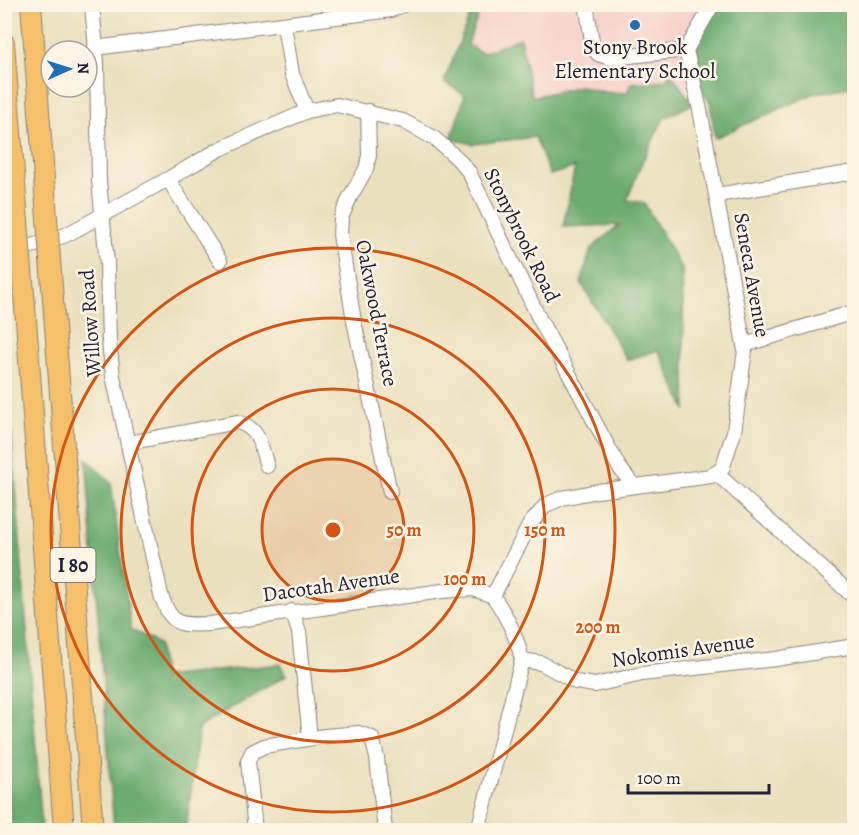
<svg xmlns="http://www.w3.org/2000/svg" width="859" height="835" font-family="Alegreya,serif">
  <style>
    .built { fill: #f7d0cb }
    .forest { fill: #6cac6f; stroke: #476755; stroke-width: 1.5 }
    .lines { fill: none; stroke-linecap: round; stroke-linejoin: round }
    .minor-casing { stroke: #86817c; stroke-width: 16 }
    .highway-casing { stroke: #86817c; stroke-width: 22 }
    .minor { stroke: #fff; stroke-width: 14 }
    .highway { stroke: #f6c06b; stroke-width: 20 }
    .highway-bridge-casing { stroke: #86817c; stroke-width: 22; stroke-linecap: butt }
    .highway-bridge { stroke: #f6c06b; stroke-width: 20 }
    .ring { fill: none; stroke: #d45411; stroke-width: 3 }
    .poi-dot { fill: #1f6fb2; stroke: #fcf5e5; stroke-width: 2 }
    .labels { text-anchor: middle; stroke-width: 5; stroke-linejoin: round; paint-order: stroke }
    .shield { fill: #fcf5e5; stroke: #63616e; stroke-width: 1.5 }
    .shield-label { font-size: 20px; font-weight: bold; fill: #22223b }
    .poi-label { font-size: 21px; fill: #22223b; stroke: #fcf5e5 }
    .street-label { font-size: 21px; fill: #22223b; stroke: #fcf5e5 }
    .centre { fill: #d45411; stroke: #fcf5e5; stroke-width: 3 }
    .ring-label { font-size: 18px; text-anchor: middle; font-weight: bold; fill: #d45411; stroke: #fcf5e5; stroke-width: 5; stroke-linejoin: round; paint-order: stroke }
  </style>
  <rect width="100%" height="100%" fill="#fcf5e5"/>
  <filter id="ink" filterUnits="userSpaceOnUse"><feTurbulence type="fractalNoise" baseFrequency=".0167" numOctaves="2"/><feDisplacementMap in="SourceGraphic" scale="12" xChannelSelector="R" yChannelSelector="G"/><feConvolveMatrix kernelMatrix="1 2 1 2 8 2 1 2 1" color-interpolation-filters="sRGB"/></filter>
  <filter id="wash" filterUnits="userSpaceOnUse"><feTurbulence type="fractalNoise" baseFrequency=".008" numOctaves="4" result="noise"/><feDisplacementMap in="SourceGraphic" scale="24" xChannelSelector="R" yChannelSelector="G"/><feGaussianBlur stdDeviation="1.35" result="paint"/><feColorMatrix in="noise" values="0 0 0 0 0 0 0 0 0 0 0 0 0 0 0 0 0 1.4 0 .05"/><feComposite in="paint" operator="in"/></filter>
  <g filter="url(#wash)">
    <rect width="100%" height="100%" fill="#ebe0be"/>
    <path class="built" d="M482 5H718L697 49 700 81 685 91 671 74 665 80 631 83 627 93 604 92 580 86 532 97 483 53 467 45Z"/>
    <g class="forest">
      <path d="M474 5H482L467 45 483 53 520 38 532 97 580 86 604 92 627 93 631 83 665 80 671 74 693 104 664 118 642 162 627 200 644 203 682 269 686 410 658 350 627 360 581 283 591 249 619 225 563 227 575 167 550 175 535 137 473 144 451 139 465 95 444 82Z"/>
      <path d="M718 5H854V86L815 93 715 138 710 102 702 91 697 49V35Z"/>
      <path d="M8 384 42 830H12L8 791H5L4 386Z"/>
      <path d="M86 458 111 483 131 629 159 644 163 677 280 664 287 675 199 727 186 830H114Z"/>
    </g>
  </g>
  <g filter="url(#ink)">
    <g class="lines">
      <defs>
        <g id="minor">
          <path d="M92 4 97 63 99 181 107 263 109 342 113 376 161 595C172 627 179 625 210 624L442 591 473 589 493 596"/>
          <path d="M586 4 593 47 598 54 611 58 686 50"/>
          <path d="M284 25 292 74 307 111"/>
          <path d="M95 48 391 10 405 4"/>
          <path d="M368 111 369 156 366 169 350 197 341 218 340 235 354 321 390 492"/>
          <path d="M168 179 220 261"/>
          <path d="M717 195 854 172"/>
          <path d="M4 255 66 235 168 179 220 149 307 111 337 105 403 121 434 138 457 158 469 172 539 318 619 467 633 485"/>
          <path d="M744 345 854 312"/>
          <path d="M128 443 237 422C260 428 260 445 267 466"/>
          <path d="M716 473 854 597"/>
          <path d="M493 596 530 524 546 505 562 498 598 491 711 476 722 469 734 432 745 350 700 110 686 50 713 4"/>
          <path d="M292 611 299 632 310 738"/>
          <path d="M522 660 541 663 576 682 595 685 642 674 776 659 854 646"/>
          <path d="M255 830 248 761 252 752 264 746 325 736 359 733 372 738 377 758 385 830"/>
          <path d="M478 830 522 660C517 636 507 616 493 596"/>
        </g>
        <g id="highway">
          <path d="M31 4 44 178"/>
          <path d="M4 43 15 185"/>
          <path d="M53 300 93 830"/>
          <path d="M25 307 64 830"/>
        </g>
      </defs>
      <use href="#minor" class="minor-casing"/>
      <use href="#highway" class="highway-casing"/>
      <use href="#minor" class="minor"/>
      <use href="#highway" class="highway"/>
      <defs>
        <g id="highway-bridge">
          <path d="M44 178 53 300"/>
          <path d="M15 185 25 307"/>
        </g>
      </defs>
      <use href="#highway-bridge" class="highway-bridge-casing"/>
      <use href="#highway-bridge" class="highway-bridge"/>
    </g>
  </g>
  <circle cx="333" cy="530" r="71" fill="#d45411" fill-opacity=".12"/>
  <g class="ring">
    <circle cx="333" cy="530" r="71"/>
    <circle cx="333" cy="530" r="141"/>
    <circle cx="333" cy="530" r="212"/>
    <circle cx="333" cy="530" r="282"/>
  </g>
  <circle class="poi-dot" cx="635" cy="25" r="6"/>
  <g class="labels">
    <rect class="shield" x="50.5" y="548" width="45" height="34" rx="4.5"/>
    <g class="shield-label">
      <text x="73" y="572">I 80</text>
    </g>
    <g class="poi-label">
      <text x="635" y="54">Stony Brook<tspan x="635" dy="24">Elementary School</tspan></text>
    </g>
    <g class="street-label">
      <text transform="translate(522 235) rotate(64)" y="7">Stonybrook Road</text>
      <text transform="translate(752 275) rotate(80)" y="7">Seneca Avenue</text>
      <text transform="translate(377 313) rotate(79)" y="7">Oakwood Terrace</text>
      <text transform="translate(90 323) rotate(-94)" y="7">Willow Road</text>
      <text transform="translate(331 585) rotate(-8)" y="7">Dacotah Avenue</text>
      <text transform="translate(683 650) rotate(-8)" y="7">Nokomis Avenue</text>
    </g>
  </g>
  <circle cx="333" cy="530" r="9" class="centre"/>
  <g class="ring-label">
    <text x="404" y="536">50 m</text>
    <text x="545" y="536">150 m</text>
    <text x="465" y="585">100 m</text>
    <text x="598" y="633">200 m</text>
  </g>
  <rect width="859" height="835" fill="none" stroke="#fcf5e5" stroke-width="24"/>
  <g transform="translate(69 69) rotate(87)"><circle r="28" fill="#fcf5e5" stroke="#a5a1a1" stroke-width="1.5"/>
  <path d="M0-4.5L10 22L0 15L-10 22Z" fill="#1f6fb2"/>
  <text y="-9" font-size="16" font-weight="bold" text-anchor="middle" fill="#22223b">N</text>
  </g>
  <path d="M628 784v9h141v-9" fill="none" stroke="#22223b" stroke-width="3"/>
  <text x="637" y="784" font-size="18" fill="#22223b" stroke="#fcf5e5" stroke-width="4.5" paint-order="stroke">100 m</text>
</svg>
